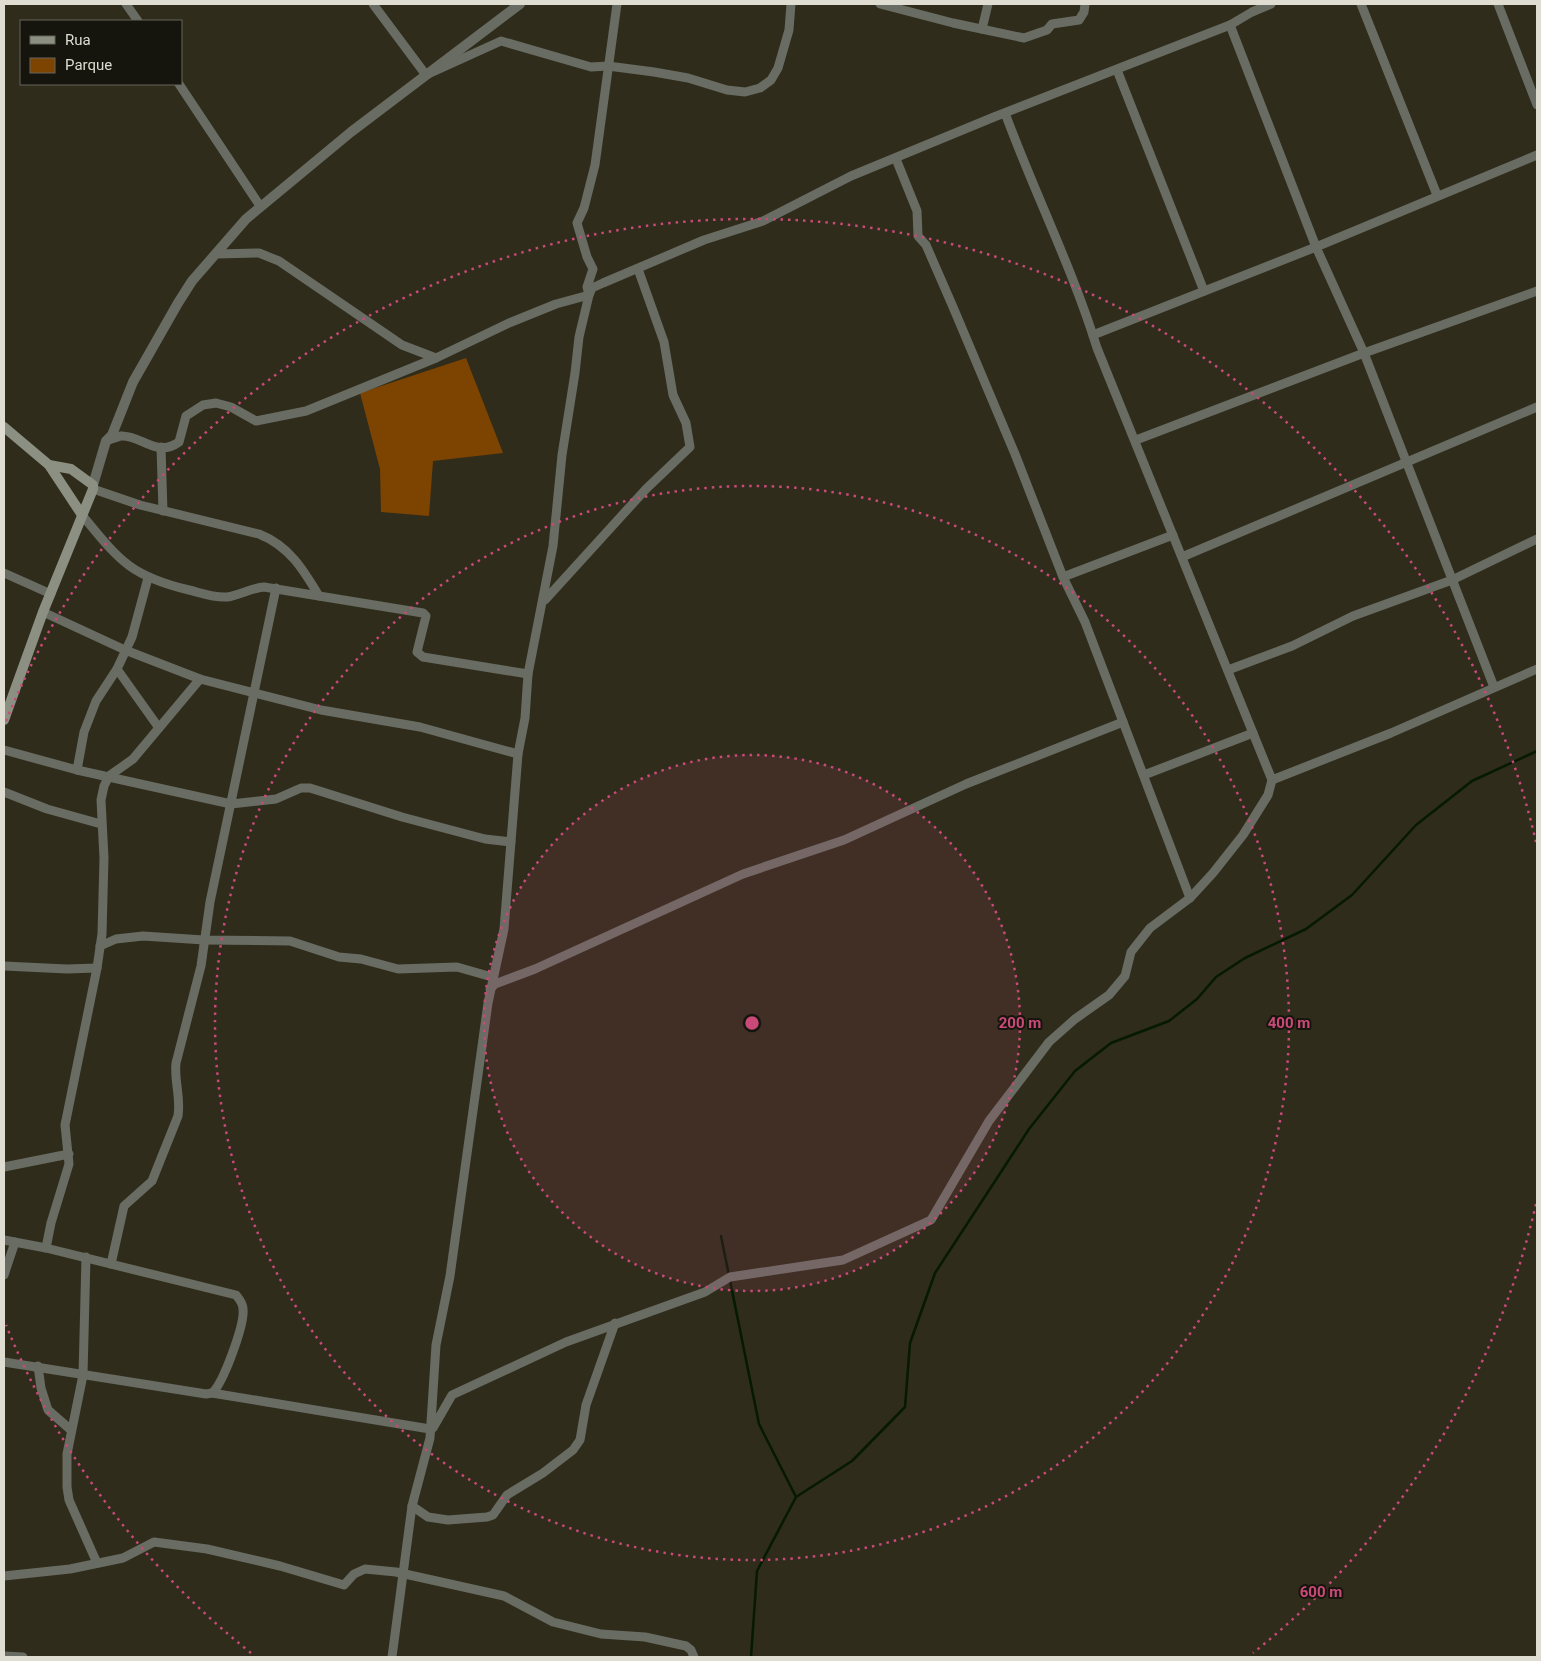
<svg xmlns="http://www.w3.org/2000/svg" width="1541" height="1661" font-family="Roboto,sans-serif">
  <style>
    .green { fill: #7c4400 }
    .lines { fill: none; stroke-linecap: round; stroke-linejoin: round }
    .stream { stroke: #061903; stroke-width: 2.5 }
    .minor { stroke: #696c63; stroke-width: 9 }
    .tertiary { stroke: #696c63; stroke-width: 10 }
    .secondary { stroke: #8c9082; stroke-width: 10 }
    .ring { fill: none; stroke: #c94979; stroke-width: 2.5; stroke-dasharray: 2.5 5 }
    .centre { fill: #c94979; stroke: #16150d; stroke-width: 2.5 }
    .ring-label { font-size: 15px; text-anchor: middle; font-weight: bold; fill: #c94979; stroke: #16150d; stroke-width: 4; stroke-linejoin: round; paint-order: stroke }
  </style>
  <rect width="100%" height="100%" fill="#2f2c1b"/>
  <path class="green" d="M466 358 503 453 433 461 429 516 381 512 380 469 360 393Z"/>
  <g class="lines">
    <g class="stream">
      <path d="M721 1236 759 1424 796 1497"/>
      <path d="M751 1657 757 1571 796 1497 852 1461 905 1407 910 1343 935 1273 1029 1129 1075 1071 1111 1043 1169 1021 1197 999 1216 977 1245 958 1306 929 1352 895 1416 825 1472 781 1537 751"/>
    </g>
    <g class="minor">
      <path d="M126 4 138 21"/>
      <path d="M373 4 426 75 501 41 591 67 608 66 654 72 688 78 727 90 745 92 760 88 771 80 778 68 789 30 791 4"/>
      <path d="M880 4 953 23 1024 38 1047 30 1052 24 1079 20 1084 12 1085 4"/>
      <path d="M1361 4 1437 195"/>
      <path d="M1498 4 1537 105"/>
      <path d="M1230 25 1316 247 1364 353 1494 687"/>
      <path d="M982 29 988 4"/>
      <path d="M1117 70 1204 291"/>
      <path d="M179 84 260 206"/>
      <path d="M1005 113C1034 192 1072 267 1097 348L1272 780 1391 733 1537 669"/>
      <path d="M896 159 917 211 918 236 926 245 953 307 1015 454 1063 577 1085 622 1190 898"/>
      <path d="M217 254 259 253 279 261 402 345 436 358"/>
      <path d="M1093 335 1316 247 1537 155"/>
      <path d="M1136 440 1364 353 1537 291"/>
      <path d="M106 441C110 440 116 437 121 436 141 435 157 458 179 442L186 416 203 405 216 403 231 407 256 421 306 411 436 358 509 323 556 304 589 295 592 288 603 283 704 240 763 221 851 176 994 117 1230 25 1252 12 1271 4"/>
      <path d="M161 447 163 511"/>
      <path d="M93 489 140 505 259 534C289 546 303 569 319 596"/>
      <path d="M82 515C119 560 130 576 189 590 201 593 215 598 227 597 240 595 251 588 264 587L423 613 426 616 417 652 423 657 528 674"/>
      <path d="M1182 557 1537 407"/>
      <path d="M4 573 51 594"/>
      <path d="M1063 577 1173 535"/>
      <path d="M545 600 646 489 690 447 686 423 673 395 664 342 638 269"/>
      <path d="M43 612 125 650 200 679 321 710 420 727 518 754"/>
      <path d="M117 669 159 728"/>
      <path d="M1228 670 1292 646 1353 616 1452 580 1537 539"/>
      <path d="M4 750 77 770 231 804 276 799 301 788H310L402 817 485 839 511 842"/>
      <path d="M77 770 84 732 96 701 117 669 132 637 148 578"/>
      <path d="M1144 775 1253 733"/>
      <path d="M4 792 47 809 101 824"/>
      <path d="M100 946 116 939 143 936 204 940 290 941 339 957 361 959 398 969 457 967 492 977"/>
      <path d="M4 966 67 969 97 968"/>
      <path d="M490 989 495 984 535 969 743 874 844 840 966 784 1123 722"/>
      <path d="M4 1167 69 1154"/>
      <path d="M4 1240 46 1248 236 1295C239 1299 243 1303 243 1309 245 1324 223 1384 212 1393L206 1394 4 1362"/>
      <path d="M46 1248 51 1223 69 1164 65 1125 97 968 102 934 104 858 101 800 104 786 109 776 133 759 200 679"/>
      <path d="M86 1257 83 1375 67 1454V1487L69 1500 97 1563"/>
      <path d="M111 1264 124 1206 152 1181 178 1116C181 1097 174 1081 176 1063L201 966 210 902 276 588"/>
      <path d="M4 1275 15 1242"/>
      <path d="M38 1366 41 1388 48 1410 71 1430"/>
      <path d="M212 1393 430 1429"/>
      <path d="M433 1428 452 1395 566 1342 705 1292 730 1277 843 1260 931 1220 989 1121 1049 1042 1075 1019 1109 995 1125 976 1131 952 1150 928 1190 898 1213 873 1243 835 1268 795 1272 780"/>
      <path d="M412 1506 428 1517 448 1520 487 1517 493 1515 507 1495 543 1473 573 1450 580 1440 586 1405 615 1323"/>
      <path d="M4 1576 70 1569 123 1558 154 1542 207 1549 280 1566 344 1585 354 1574 365 1569 396 1572 504 1596 553 1622 601 1634 645 1637 686 1646 691 1650 694 1657"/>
      <path d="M4 1656 23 1657"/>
      <path d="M392 1657 412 1506 430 1438 436 1345 450 1276 488 1003 504 929 518 754 525 718 528 674 553 546 562 455 575 373 579 337 589 295 587 287 593 269 587 257 577 223 584 208 595 165 617 4"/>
    </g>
    <path class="tertiary" d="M93 485 106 441 112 435 133 382 178 303 192 281 246 219 351 132 520 4"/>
    <g class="secondary">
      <path d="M4 427 49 465 82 515"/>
      <path d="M4 720 43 612 93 489V485L71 469 49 465"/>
    </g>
  </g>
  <circle cx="752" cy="1023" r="268" fill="#c94979" fill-opacity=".12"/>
  <g class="ring">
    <circle cx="752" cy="1023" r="268"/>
    <circle cx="752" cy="1023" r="537"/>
    <path d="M1536 1204A805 805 0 0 1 1253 1653M251 1653A805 805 0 0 1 6 1325M6 721A805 805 0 0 1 1536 842"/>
  </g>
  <circle cx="752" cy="1023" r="8" class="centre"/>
  <g class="ring-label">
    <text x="1020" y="1028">200 m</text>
    <text x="1289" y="1028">400 m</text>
    <text x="1321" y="1597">600 m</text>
  </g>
  <rect width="1541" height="1661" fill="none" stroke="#dfddd2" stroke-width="10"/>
  <rect x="20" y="20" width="162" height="65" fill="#16150d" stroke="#66655c"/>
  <rect x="30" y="36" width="25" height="8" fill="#8c9082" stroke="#66655c"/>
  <text x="65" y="45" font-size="15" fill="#dfddd2">Rua</text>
  <rect x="30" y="58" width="25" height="15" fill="#7c4400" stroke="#66655c"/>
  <text x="65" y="70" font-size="15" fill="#dfddd2">Parque</text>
</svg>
